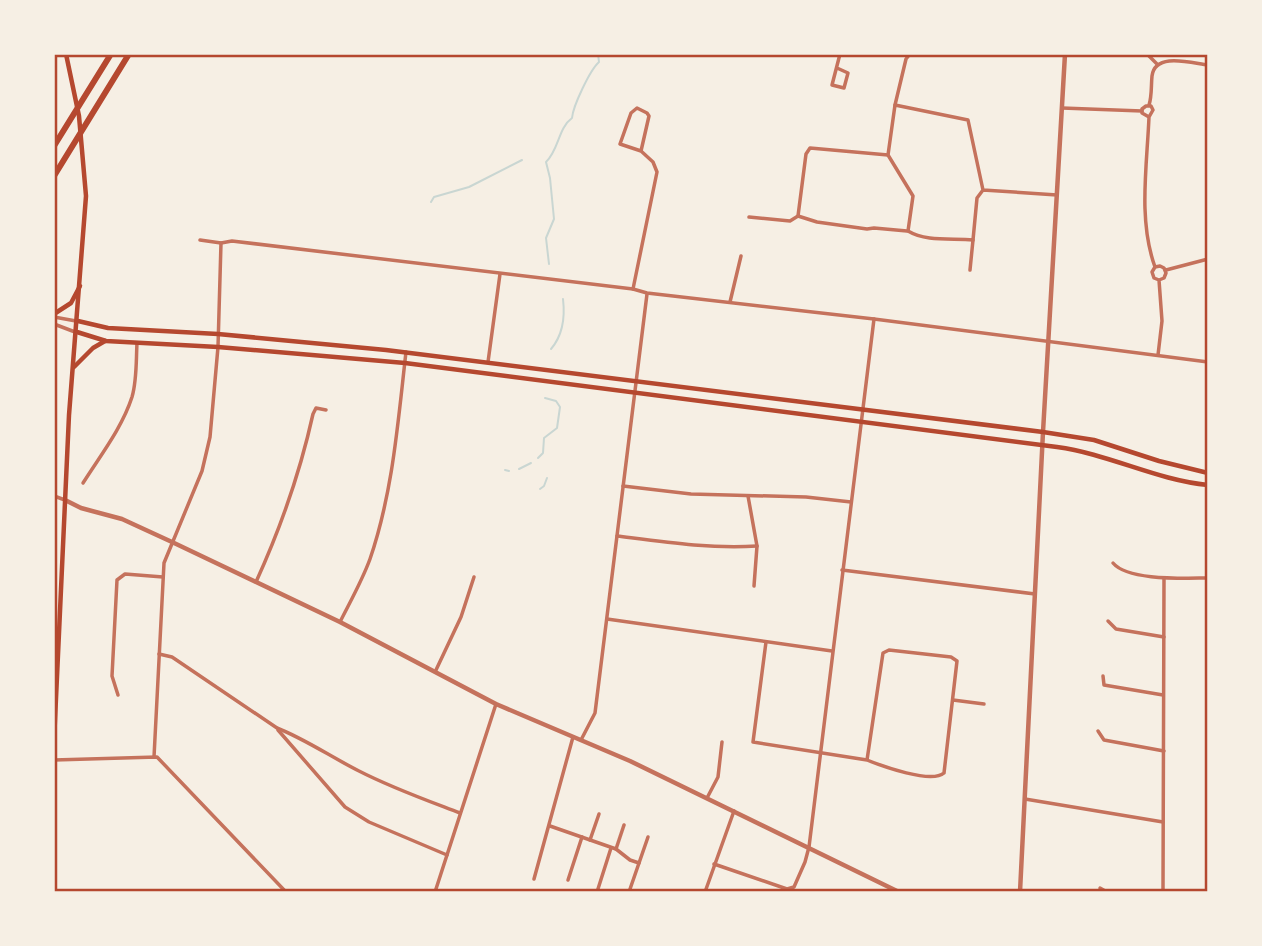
<svg xmlns="http://www.w3.org/2000/svg" width="1262" height="946" font-family="Barlow,sans-serif">
  <style>
    .lines { fill: none; stroke-linecap: round; stroke-linejoin: round }
    .stream { stroke: #c9d6d2; stroke-width: 2 }
    .minor { stroke: #c5725c; stroke-width: 3.5 }
    .tertiary { stroke: #c5725c; stroke-width: 4.5 }
    .secondary { stroke: #b5482f; stroke-width: 4.5 }
    .motorway { stroke: #b5482f; stroke-width: 6 }
    .neatline { fill: none; stroke: #b5482f; stroke-width: 2.5 }
  </style>
  <rect width="100%" height="100%" fill="#f6efe4"/>
  <g class="lines">
    <g class="stream">
      <path d="M431 202 434 197 469 187 522 160"/>
      <path d="M549 264 546 238 554 219 550 178 546 162C559 150 558 128 572 118 573 106 590 70 599 62L598 54"/>
      <path d="M551 349C563 335 565 316 563 299"/>
      <path d="M538 458 543 453 544 438 557 428 560 407 556 401 545 398"/>
      <path d="M519 469 531 463"/>
      <path d="M505 470 509 471"/>
      <path d="M540 489 544 486 547 478"/>
    </g>
    <g class="minor">
      <path d="M1147 54 1157 64"/>
      <path d="M837 68 848 73 844 88 832 85 840 54"/>
      <path d="M895 105 906 59 910 54"/>
      <path d="M1149 105C1152 96 1151 86 1152 76 1155 52 1191 63 1208 65"/>
      <path d="M1062 108 1142 111"/>
      <path d="M1149 117 1142 113V109L1146 106H1151L1153 110 1149 117C1147 166 1138 220 1155 267"/>
      <path d="M888 155 810 148 806 154 798 216 817 222 867 229 874 228 907 231"/>
      <path d="M983 190 977 198 973 240C952 238 926 242 908 231L913 196 888 155 895 105 968 120 983 190 1057 195"/>
      <path d="M749 217 790 221 798 216"/>
      <path d="M200 240 221 243 232 241 633 289 647 293 874 319 1208 362"/>
      <path d="M970 270 973 240"/>
      <path d="M1166 270 1208 259"/>
      <path d="M633 289 657 172 653 162 641 151 649 116 647 113 637 108 631 113 620 144 641 151"/>
      <path d="M730 302 741 256"/>
      <path d="M54 317 76 321"/>
      <path d="M54 324 75 332"/>
      <path d="M1158 355 1162 321 1159 280 1154 278 1152 272 1155 267 1160 266 1164 268 1166 273 1164 278 1159 280"/>
      <path d="M488 362 500 274"/>
      <path d="M83 483C100 456 122 428 132 397 137 380 136 361 137 343"/>
      <path d="M623 486 691 494 806 497 851 502"/>
      <path d="M54 496 65 500"/>
      <path d="M748 496 757 546 754 586"/>
      <path d="M617 536C664 542 710 549 757 546"/>
      <path d="M1113 563C1128 581 1185 578 1208 578"/>
      <path d="M842 570 1035 594"/>
      <path d="M256 582C281 527 300 473 313 414L316 408 326 410"/>
      <path d="M607 619 832 651"/>
      <path d="M1108 621 1116 629 1164 637"/>
      <path d="M340 622C350 602 362 581 370 559 393 492 398 421 406 352"/>
      <path d="M766 642 753 742 867 760 883 653 889 650 951 657 957 661 944 773C931 784 882 766 867 760"/>
      <path d="M159 654 172 657 277 728C305 739 331 757 359 771 392 788 426 800 460 813"/>
      <path d="M436 670 461 617 474 577"/>
      <path d="M1103 676 1104 685 1163 695"/>
      <path d="M118 695 112 676 117 580 125 574 163 577"/>
      <path d="M953 700 984 704"/>
      <path d="M278 730 345 807 369 822 447 855"/>
      <path d="M1098 731 1104 740 1164 751"/>
      <path d="M581 740 595 713 647 294"/>
      <path d="M154 757 164 563 202 471 210 437 218 347 221 243"/>
      <path d="M54 760 157 757 286 892"/>
      <path d="M707 798 718 777 722 742"/>
      <path d="M1025 799 1163 822"/>
      <path d="M550 826 616 849 630 860 639 863"/>
      <path d="M590 840 599 814"/>
      <path d="M616 849 624 825"/>
      <path d="M714 864 787 889 794 887 805 862 809 847 874 319"/>
      <path d="M534 879 573 737"/>
      <path d="M568 880 582 837"/>
      <path d="M1100 888 1107 892"/>
      <path d="M435 892 496 704"/>
      <path d="M597 892 611 848"/>
      <path d="M629 892 648 837"/>
      <path d="M705 892 734 811"/>
      <path d="M1163 892 1164 578"/>
    </g>
    <g class="tertiary">
      <path d="M65 500 81 508 122 519 172 542 340 622 496 704 630 761 899 892"/>
      <path d="M1020 892 1043 432 1065 54"/>
    </g>
    <g class="secondary">
      <path d="M54 314 71 303 80 286"/>
      <path d="M78 321 108 328 218 334 386 350 1043 432 1094 440 1159 461 1208 473"/>
      <path d="M77 332 106 341 218 347 405 363 1057 447C1109 454 1156 480 1208 485"/>
      <path d="M74 367 93 348 105 341"/>
      <path d="M54 742 69 415 86 196 79 116 66 54"/>
    </g>
    <g class="motorway">
      <path d="M54 146 111 54"/>
      <path d="M54 176 129 54"/>
    </g>
  </g>
  <rect width="1262" height="946" fill="none" stroke="#f6efe4" stroke-width="112"/>
  <rect x="56" y="56" width="1150" height="834" class="neatline"/>
</svg>
